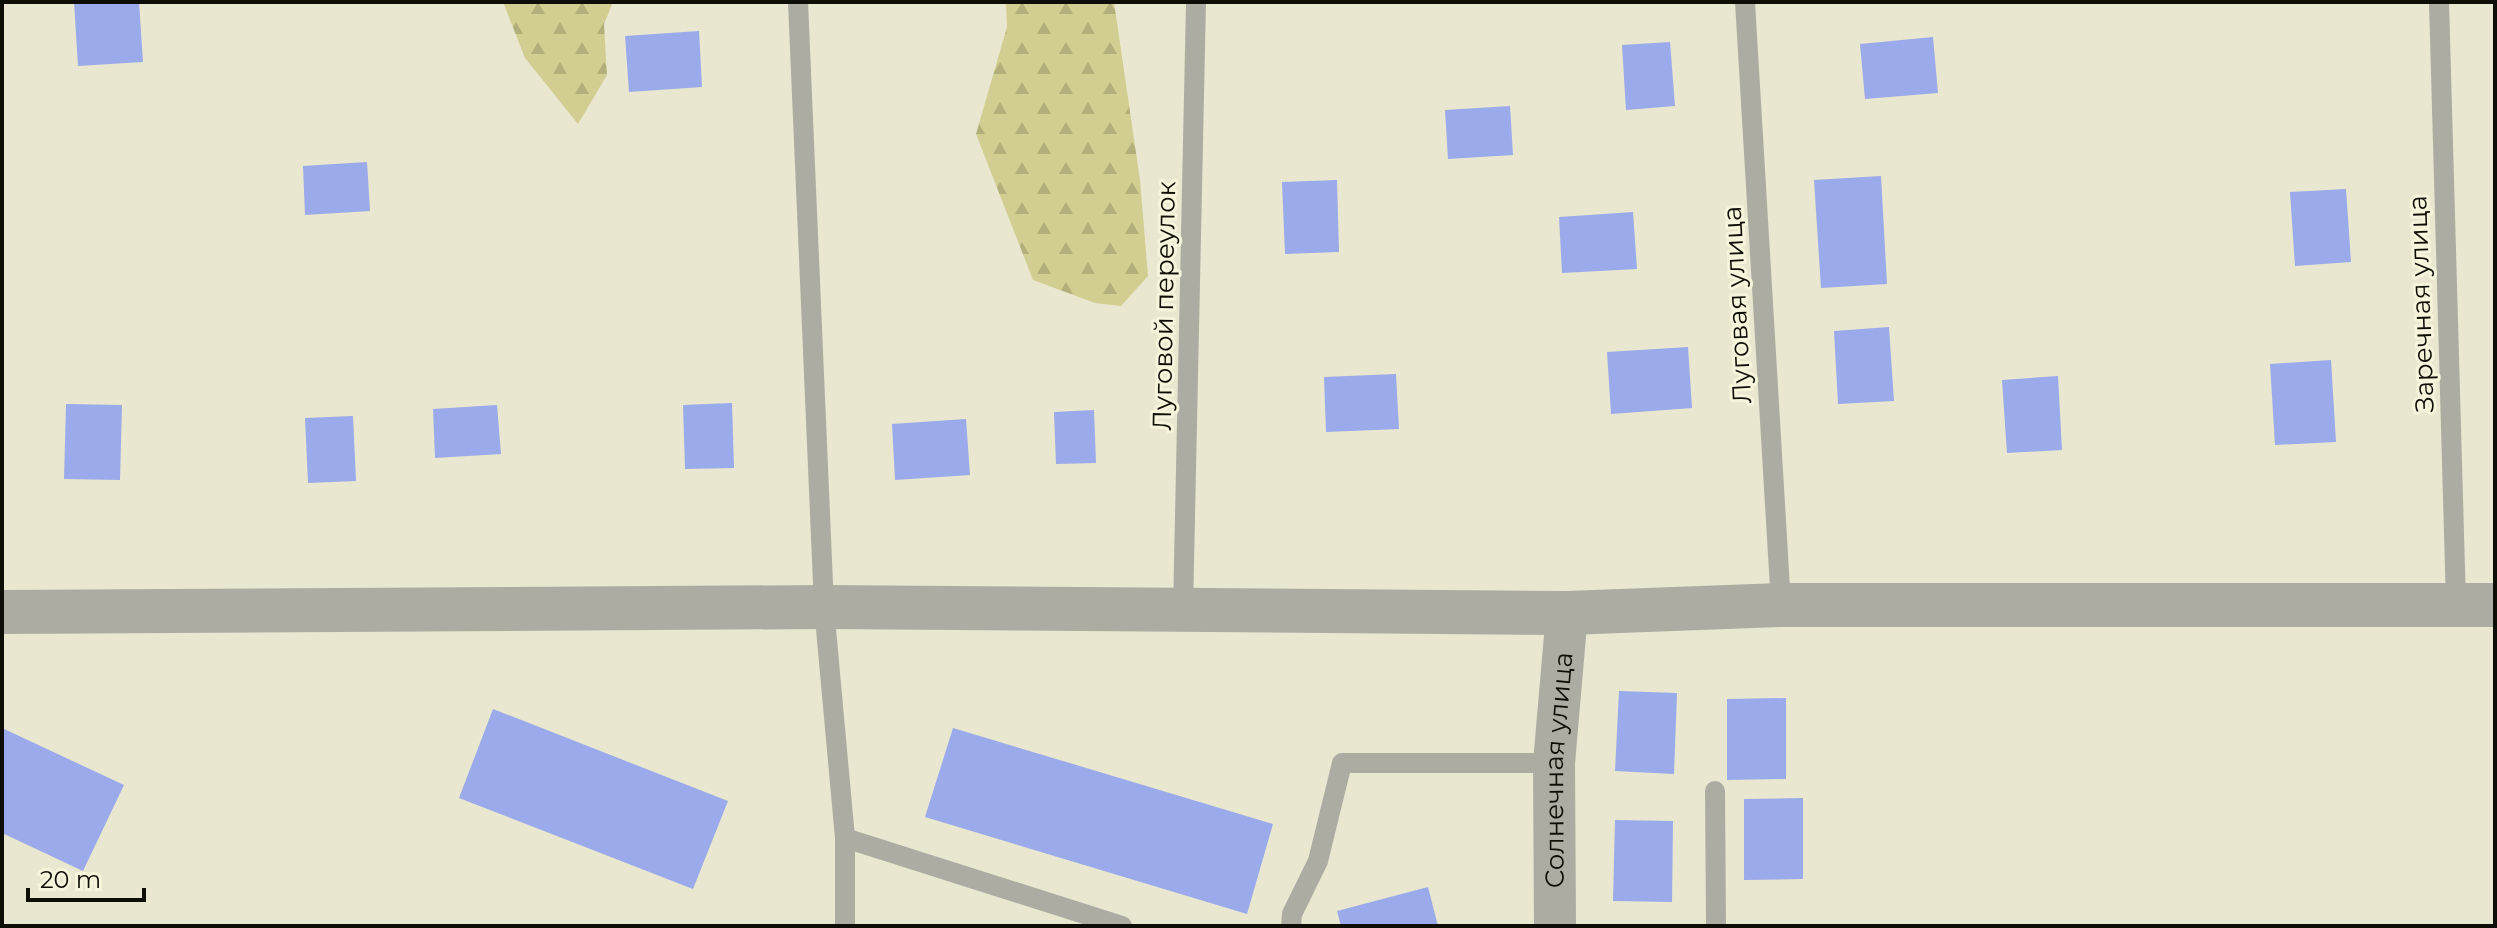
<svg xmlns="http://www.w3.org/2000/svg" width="2497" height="928" font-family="Montserrat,sans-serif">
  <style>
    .forest { fill: url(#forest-firs) }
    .building { fill: #9aaaea }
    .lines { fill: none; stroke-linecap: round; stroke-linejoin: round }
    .service { stroke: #adaca2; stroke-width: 20 }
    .minor { stroke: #adaca2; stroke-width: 42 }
    .tertiary { stroke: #adaca2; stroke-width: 44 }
    .labels { text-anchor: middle; stroke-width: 6; stroke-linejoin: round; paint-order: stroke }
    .street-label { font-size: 26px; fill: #0f0e06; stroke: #f6f5dc }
  </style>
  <defs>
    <pattern id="forest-firs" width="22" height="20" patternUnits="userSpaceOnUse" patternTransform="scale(2)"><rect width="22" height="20" fill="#d2cd90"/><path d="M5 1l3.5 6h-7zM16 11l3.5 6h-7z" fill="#b3af7b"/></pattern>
  </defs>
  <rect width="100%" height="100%" fill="#e9e7cf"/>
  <g class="forest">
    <path d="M503 2H613L604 24 607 75 578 124 525 58Z"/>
    <path d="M1006 2H1114L1140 180 1148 276 1121 306 1095 303 1033 280 976 134 1007 27Z"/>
  </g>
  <g class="building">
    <path d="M74 2H139L143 62 78 66Z"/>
    <path d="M699 31 702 87 629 92 625 36Z"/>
    <path d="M1933 37 1938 93 1865 99 1860 44Z"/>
    <path d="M1670 42 1675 106 1626 110 1622 45Z"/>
    <path d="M1510 106 1513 155 1448 159 1445 110Z"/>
    <path d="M367 162 370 211 305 215 303 166Z"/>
    <path d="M1881 176 1887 284 1821 288 1814 180Z"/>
    <path d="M1337 180 1339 252 1285 254 1282 182Z"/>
    <path d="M2346 189 2351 262 2295 266 2290 192Z"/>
    <path d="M1633 212 1637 269 1562 273 1559 217Z"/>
    <path d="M1889 327 1894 401 1838 404 1834 331Z"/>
    <path d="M1688 347 1692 408 1611 414 1607 352Z"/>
    <path d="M2331 360 2336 442 2275 445 2270 364Z"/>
    <path d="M1396 374 1399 429 1326 432 1324 377Z"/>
    <path d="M2058 376 2062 450 2007 453 2002 380Z"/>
    <path d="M732 403 734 468 685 469 683 405Z"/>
    <path d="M66 404 122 405 120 480 64 479Z"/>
    <path d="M497 405 501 454 435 458 433 409Z"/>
    <path d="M1094 410 1096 463 1056 464 1054 412Z"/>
    <path d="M353 416 356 481 308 483 305 418Z"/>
    <path d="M966 419 970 475 895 480 892 424Z"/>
    <path d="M1619 691 1677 693 1674 774 1615 771Z"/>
    <path d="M1786 698V779L1727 780V699Z"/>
    <path d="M493 709 728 801 693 889 459 798Z"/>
    <path d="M2 728 124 785 83 871 2 833Z"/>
    <path d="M953 728 1273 824 1247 914 925 817Z"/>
    <path d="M1803 798V879L1744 880V799Z"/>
    <path d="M1615 820 1673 821 1672 902 1613 901Z"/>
    <path d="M1428 887 1438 926H1341L1337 911Z"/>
  </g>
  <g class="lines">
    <g class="service">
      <path d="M798 2 824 607 845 838V926"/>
      <path d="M1745 2 1781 605"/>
      <path d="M2439 2 2456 604"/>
      <path d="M1183 610 1196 2"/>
      <path d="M1715 791 1716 926"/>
      <path d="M845 838 1122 926"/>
      <path d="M1291 926 1292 914 1318 861 1342 763H1554"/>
    </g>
    <path class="minor" id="s1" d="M1555 926 1554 763 1567 613"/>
    <path class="tertiary" d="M2 612 824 607 1567 613 1781 605H2495"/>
  </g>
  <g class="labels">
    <g class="street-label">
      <text transform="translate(2421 304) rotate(-92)" y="9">Заречная улица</text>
      <text transform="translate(1737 305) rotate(-93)" y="9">Луговая улица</text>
      <text transform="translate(1164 306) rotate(-89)" y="9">Луговой переулок</text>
      <text dy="9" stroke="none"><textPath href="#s1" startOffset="156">Солнечная улица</textPath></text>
    </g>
  </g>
  <rect width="2497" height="928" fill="none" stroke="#0f0e06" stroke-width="8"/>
  <path d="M28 888v12h116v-12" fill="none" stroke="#0f0e06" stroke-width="4"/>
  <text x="40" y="888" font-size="24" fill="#0f0e06" stroke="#f6f5dc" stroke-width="6" paint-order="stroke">20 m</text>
</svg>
